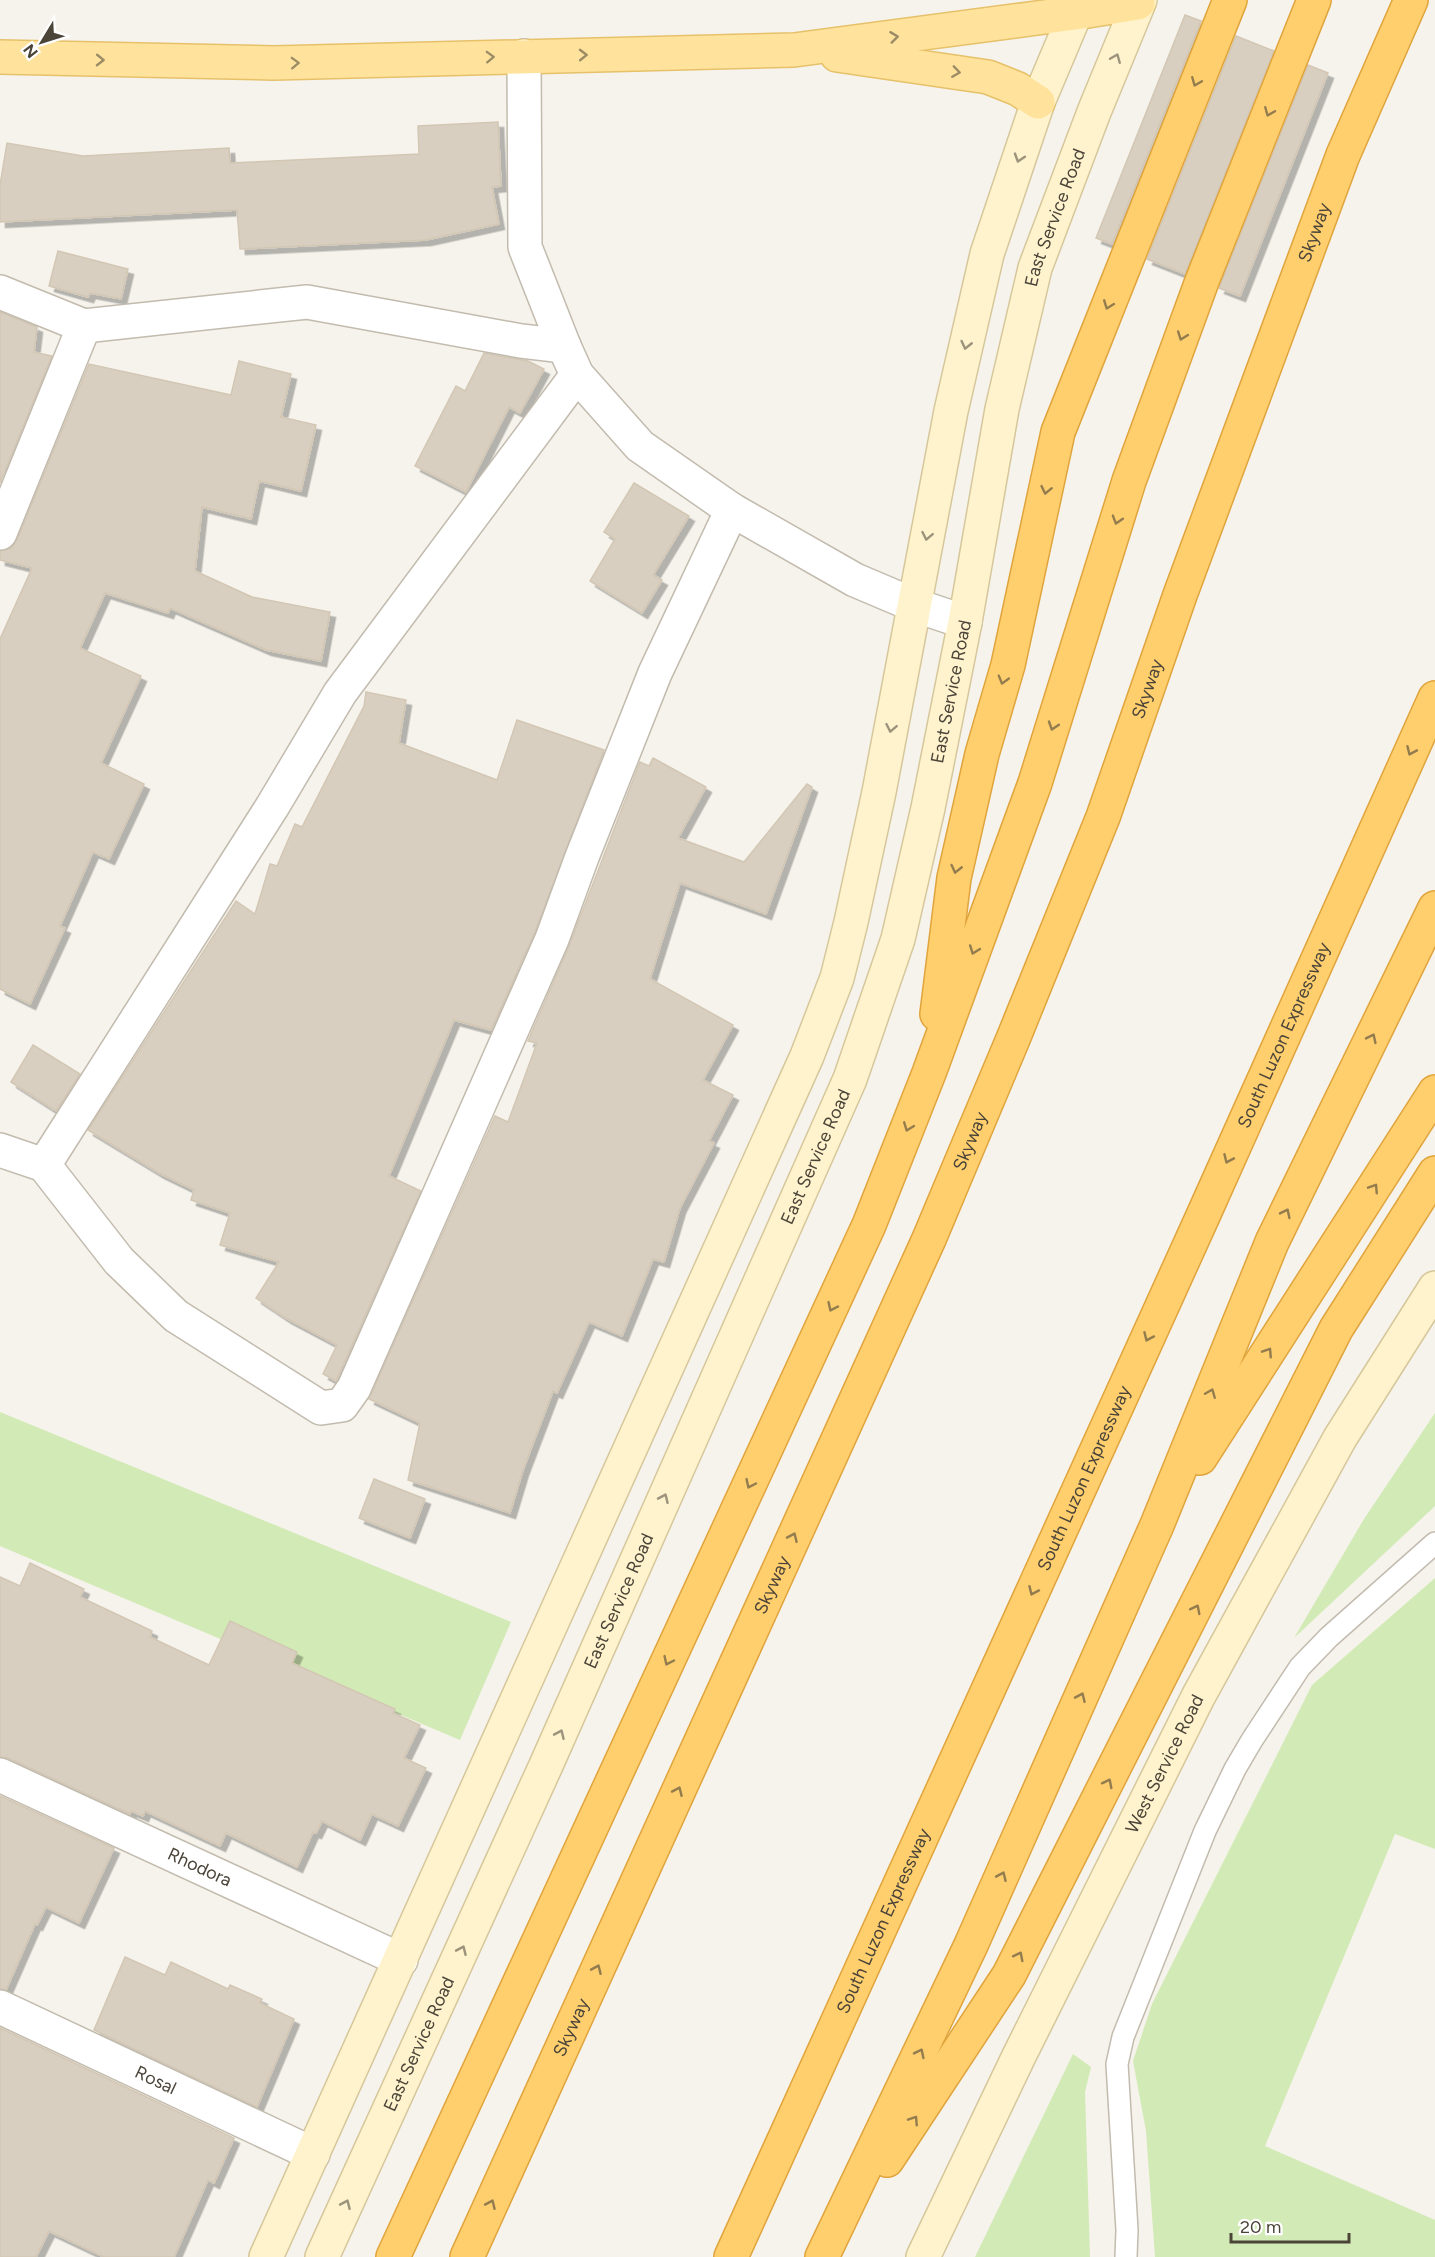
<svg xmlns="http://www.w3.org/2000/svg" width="1435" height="2257" font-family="Figtree,sans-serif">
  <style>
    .green { fill: #d2eab5 }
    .building { fill: #d8cfc1; stroke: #d3c7b4; stroke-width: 1.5; filter: url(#shadow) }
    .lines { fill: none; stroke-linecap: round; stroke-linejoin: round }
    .lane-casing { stroke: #c2bbae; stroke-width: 24 }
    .street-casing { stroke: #c2bbae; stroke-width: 36 }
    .secondary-casing { stroke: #d6c79b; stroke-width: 36 }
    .primary-casing { stroke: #e6c16a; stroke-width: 36 }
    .highway-casing { stroke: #e0a43c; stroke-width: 36 }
    .lane { stroke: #fff; stroke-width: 21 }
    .street { stroke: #fff; stroke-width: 33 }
    .secondary { stroke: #fff3cd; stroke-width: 33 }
    .primary { stroke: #ffe39c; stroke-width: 33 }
    .highway { stroke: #ffcf6e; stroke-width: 33 }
    .oneway { stroke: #9c8c66 }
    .oneway2 { stroke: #9c937c }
    .oneway3 { stroke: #937c4e }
    .labels { text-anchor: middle; stroke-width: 4.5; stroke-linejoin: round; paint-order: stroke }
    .street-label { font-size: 18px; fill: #4b4439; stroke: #fff }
  </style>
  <defs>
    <filter id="shadow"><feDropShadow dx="5.5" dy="5.5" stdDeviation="0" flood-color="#0004"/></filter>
  </defs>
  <rect width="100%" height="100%" fill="#f6f3ec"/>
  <g class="green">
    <path d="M0 1412 511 1622 460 1740 0 1546Z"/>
    <path d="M1435 1413V1506L1294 1638 1364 1519Z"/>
    <path d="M1435 1578V1849L1395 1834 1265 2146 1435 2220V2257H1155L1146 2131 1133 2061 1152 2004 1312 1685Z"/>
    <path d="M1073 2054 1091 2067 1085 2092 1090 2257H975Z"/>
  </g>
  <g class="building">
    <path d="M1185 15 1201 21 1112 244 1096 238Z"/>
    <path d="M1236 36 1274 51 1185 274 1147 259Z"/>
    <path d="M1308 65 1328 73 1240 296 1219 288Z"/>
    <path d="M498 122 501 186 492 187 499 224 426 240 240 249 237 210 0 222V185L7 143 83 156 229 148 230 163 419 154 418 126Z"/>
    <path d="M58 251 128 269 121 299 90 293 88 297 49 286Z"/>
    <path d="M0 312 37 327 34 352 52 356 0 483Z"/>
    <path d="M484 353 528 361 544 369 520 413 509 407 466 492 415 466 456 386 465 391Z"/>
    <path d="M239 361 291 374 281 417 316 425 301 491 259 481 251 519 202 507 195 571 252 597 330 612 321 661 266 650 170 608 168 613 105 593 80 648 141 676 101 763 144 784 109 859 93 852 60 926 65 928 30 1004 0 989V639L32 568 0 560V551L11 548 17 540 89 364 231 395Z"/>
    <path d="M634 483 689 516 653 575 662 580 642 613 590 581 615 539 604 532Z"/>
    <path d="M366 692 406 700 399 743 497 780 517 720 604 750 535 932 491 1030 454 1020 389 1176 421 1191 336 1381 323 1374 337 1345 286 1318 256 1298 279 1262 220 1245 230 1213 191 1200 194 1190 159 1173 88 1130 236 901 255 914 270 864 277 866 295 824 302 827 364 706Z"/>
    <path d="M653 758 706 787 678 838 744 862 807 784 812 787 766 914 680 883 650 979 733 1025 703 1080 733 1095 709 1141 714 1143 680 1208 664 1262 653 1259 622 1336 589 1322 557 1393 553 1391 523 1470 510 1513 408 1480 420 1423 369 1399 495 1116 508 1122 537 1043 528 1041 569 946 640 762 649 766Z"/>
    <path d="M33 1045 80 1074 56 1111 11 1082Z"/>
    <path d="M374 1479 425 1499 410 1538 359 1518Z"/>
    <path d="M30 1563 84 1589 80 1597 152 1631 150 1637 209 1665 230 1621 297 1652 292 1663 395 1709 393 1713 420 1725 404 1758 426 1768 398 1826 372 1814 360 1840 322 1821 316 1833 313 1832 297 1867 226 1833 220 1846 145 1811 143 1816 131 1811 130 1814 8 1758 0 1757V1577L20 1586Z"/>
    <path d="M0 1796 114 1848 79 1923 46 1907 37 1925 35 1924 6 1990 0 1989Z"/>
    <path d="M125 1957 165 1975 171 1962 228 1989 230 1985 262 1999 260 2003 294 2019 257 2107 94 2030Z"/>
    <path d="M0 2028 234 2138 214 2183 208 2180 174 2257H104L49 2231 36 2257H0Z"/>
  </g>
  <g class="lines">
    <defs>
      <path id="lane" d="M1126 2257 1127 2230 1117 2064 1123 2037 1205 1831 1235 1769 1252 1740 1300 1667 1329 1637 1435 1543"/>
      <g id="street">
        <path d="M524 56 525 247 564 346 577 375 640 446 732 510 855 580 914 605 965 622"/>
        <path d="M0 292 84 326 0 533"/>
        <path d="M84 326 307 302 521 341 564 346"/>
        <path d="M0 1150 44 1165 119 1261 176 1316 321 1408 342 1405 354 1388 552 939 582 857 655 673 732 510"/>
        <path d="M44 1165 272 807 340 693 577 375"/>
        <path id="s1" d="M0 1775 401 1960"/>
        <path id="s2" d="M0 2007 313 2154"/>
      </g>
      <g id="secondary">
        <path d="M266 2257 807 1056 837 978 851 922 879 792 951 411 987 254 1038 102 1081 0"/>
        <path id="s3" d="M322 2257 547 1763 850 1079 898 939 928 808 965 622 1002 409 1035 268 1094 112 1140 0"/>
        <path id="s4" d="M923 2257 1018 2058 1198 1697 1340 1438 1435 1288"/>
      </g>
      <g id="primary">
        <path d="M837 55 988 77 1018 89 1038 102"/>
        <path d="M0 57 274 63 794 50 1075 13 1138 3"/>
      </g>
      <g id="highway">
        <path d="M937 1014 954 878 982 754 1008 665 1058 432 1230 0"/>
        <path d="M1200 1458 1435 1092"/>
        <path d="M887 2160 1009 1975 1336 1329 1435 1173"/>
        <path d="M393 2257 869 1225 929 1073 1035 783 1129 481 1202 281 1314 0"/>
        <path id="s5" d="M467 2257 929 1239 1013 1039 1103 817 1180 595 1343 155 1411 0"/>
        <path id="s6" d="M731 2257 1202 1218 1435 698"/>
        <path d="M822 2257 971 1945 1157 1525 1272 1242 1435 908"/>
      </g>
    </defs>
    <use href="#lane" class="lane-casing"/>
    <use href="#street" class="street-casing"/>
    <use href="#secondary" class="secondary-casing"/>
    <use href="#primary" class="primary-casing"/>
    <use href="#highway" class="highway-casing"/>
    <use href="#lane" class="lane"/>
    <use href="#street" class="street"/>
    <use href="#secondary" class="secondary"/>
    <use href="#primary" class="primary"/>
    <use href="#highway" class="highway"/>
  </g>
  <defs><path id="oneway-chevron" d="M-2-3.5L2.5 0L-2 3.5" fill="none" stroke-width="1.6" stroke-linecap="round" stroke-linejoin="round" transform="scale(1.5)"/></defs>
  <g class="oneway">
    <use href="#oneway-chevron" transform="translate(894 37) rotate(-7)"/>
    <use href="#oneway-chevron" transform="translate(583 55) rotate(-1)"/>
    <use href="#oneway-chevron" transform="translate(490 57) rotate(-2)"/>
    <use href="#oneway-chevron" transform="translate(100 60) rotate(1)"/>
    <use href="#oneway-chevron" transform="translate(295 63) rotate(-2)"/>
    <use href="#oneway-chevron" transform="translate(956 72) rotate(8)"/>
  </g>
  <g class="oneway2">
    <use href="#oneway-chevron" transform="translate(1116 58) rotate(-68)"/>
    <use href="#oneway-chevron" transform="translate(1019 158) rotate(108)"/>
    <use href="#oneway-chevron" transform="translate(966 345) rotate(103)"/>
    <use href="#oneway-chevron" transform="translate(927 536) rotate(101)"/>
    <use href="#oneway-chevron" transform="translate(891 728) rotate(101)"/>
    <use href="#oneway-chevron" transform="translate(664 1498) rotate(-66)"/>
    <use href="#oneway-chevron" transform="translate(560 1734) rotate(-66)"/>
    <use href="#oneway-chevron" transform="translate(462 1950) rotate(-66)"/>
    <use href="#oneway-chevron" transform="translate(346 2204) rotate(-66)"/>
  </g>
  <g class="oneway3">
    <use href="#oneway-chevron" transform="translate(1196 82) rotate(112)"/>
    <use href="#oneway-chevron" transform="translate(1269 112) rotate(112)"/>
    <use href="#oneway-chevron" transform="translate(1108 305) rotate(111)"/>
    <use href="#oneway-chevron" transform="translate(1182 336) rotate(110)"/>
    <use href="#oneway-chevron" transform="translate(1046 490) rotate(102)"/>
    <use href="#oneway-chevron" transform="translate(1117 520) rotate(107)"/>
    <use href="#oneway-chevron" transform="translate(1003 680) rotate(106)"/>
    <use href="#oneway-chevron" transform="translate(1053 726) rotate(108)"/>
    <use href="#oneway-chevron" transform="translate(1411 751) rotate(114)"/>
    <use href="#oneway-chevron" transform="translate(956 869) rotate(103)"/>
    <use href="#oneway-chevron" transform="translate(974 950) rotate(110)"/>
    <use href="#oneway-chevron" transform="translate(1372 1038) rotate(-64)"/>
    <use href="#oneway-chevron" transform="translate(908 1127) rotate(111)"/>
    <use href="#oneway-chevron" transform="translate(1228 1159) rotate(114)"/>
    <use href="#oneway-chevron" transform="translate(1374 1188) rotate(-57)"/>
    <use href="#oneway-chevron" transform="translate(1286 1213) rotate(-64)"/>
    <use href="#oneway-chevron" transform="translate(832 1307) rotate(115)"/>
    <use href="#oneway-chevron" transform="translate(1148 1337) rotate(114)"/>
    <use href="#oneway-chevron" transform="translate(1268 1352) rotate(-57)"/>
    <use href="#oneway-chevron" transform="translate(1211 1393) rotate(-68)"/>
    <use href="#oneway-chevron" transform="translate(750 1484) rotate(115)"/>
    <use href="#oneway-chevron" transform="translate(793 1537) rotate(-66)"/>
    <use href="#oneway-chevron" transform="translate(1033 1591) rotate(114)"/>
    <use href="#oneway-chevron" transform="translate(1196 1609) rotate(-63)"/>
    <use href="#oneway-chevron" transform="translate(668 1661) rotate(115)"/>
    <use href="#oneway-chevron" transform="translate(1081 1697) rotate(-66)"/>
    <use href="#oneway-chevron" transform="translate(1108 1783) rotate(-63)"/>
    <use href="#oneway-chevron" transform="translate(678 1791) rotate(-66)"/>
    <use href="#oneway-chevron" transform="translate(1002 1876) rotate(-66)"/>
    <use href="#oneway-chevron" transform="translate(1019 1956) rotate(-63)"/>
    <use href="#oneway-chevron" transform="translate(597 1969) rotate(-66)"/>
    <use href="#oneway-chevron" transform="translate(920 2053) rotate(-64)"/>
    <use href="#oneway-chevron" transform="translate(914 2120) rotate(-57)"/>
    <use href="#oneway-chevron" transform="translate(491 2204) rotate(-66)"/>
  </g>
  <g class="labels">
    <g class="street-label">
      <text dy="6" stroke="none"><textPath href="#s3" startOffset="2178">East Service Road</textPath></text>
      <text dy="6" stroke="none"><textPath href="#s5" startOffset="2196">Skyway</textPath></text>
      <text dy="6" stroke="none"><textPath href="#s5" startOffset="1710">Skyway</textPath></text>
      <text dy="6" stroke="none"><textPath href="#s3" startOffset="1692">East Service Road</textPath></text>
      <text dy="6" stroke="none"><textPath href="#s6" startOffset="1341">South Luzon Expressway</textPath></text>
      <text dy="6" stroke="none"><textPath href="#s5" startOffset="1224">Skyway</textPath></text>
      <text dy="6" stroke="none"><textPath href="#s3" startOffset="1206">East Service Road</textPath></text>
      <text dy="6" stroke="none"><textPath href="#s6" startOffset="855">South Luzon Expressway</textPath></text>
      <text dy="6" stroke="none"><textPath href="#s5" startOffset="738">Skyway</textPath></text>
      <text dy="6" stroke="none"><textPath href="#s3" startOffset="720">East Service Road</textPath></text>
      <text dy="6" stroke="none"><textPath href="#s4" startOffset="549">West Service Road</textPath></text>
      <text dy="6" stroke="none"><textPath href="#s1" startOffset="220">Rhodora</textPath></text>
      <text dy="6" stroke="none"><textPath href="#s6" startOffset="369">South Luzon Expressway</textPath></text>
      <text dy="6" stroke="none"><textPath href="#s5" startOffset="252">Skyway</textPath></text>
      <text dy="6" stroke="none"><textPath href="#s3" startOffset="234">East Service Road</textPath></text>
      <text dy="6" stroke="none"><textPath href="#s2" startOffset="172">Rosal</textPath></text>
    </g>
  </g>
  <g transform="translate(42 42) rotate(232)" stroke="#ffffff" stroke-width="4.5" paint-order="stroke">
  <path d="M0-4.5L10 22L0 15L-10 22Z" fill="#4b4439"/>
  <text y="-9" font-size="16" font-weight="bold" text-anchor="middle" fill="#4b4439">N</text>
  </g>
  <path d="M1231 2233v9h118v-9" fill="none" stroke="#4b4439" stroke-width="3"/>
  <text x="1240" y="2233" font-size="18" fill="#4b4439" stroke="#ffffff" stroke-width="4.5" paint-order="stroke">20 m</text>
</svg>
